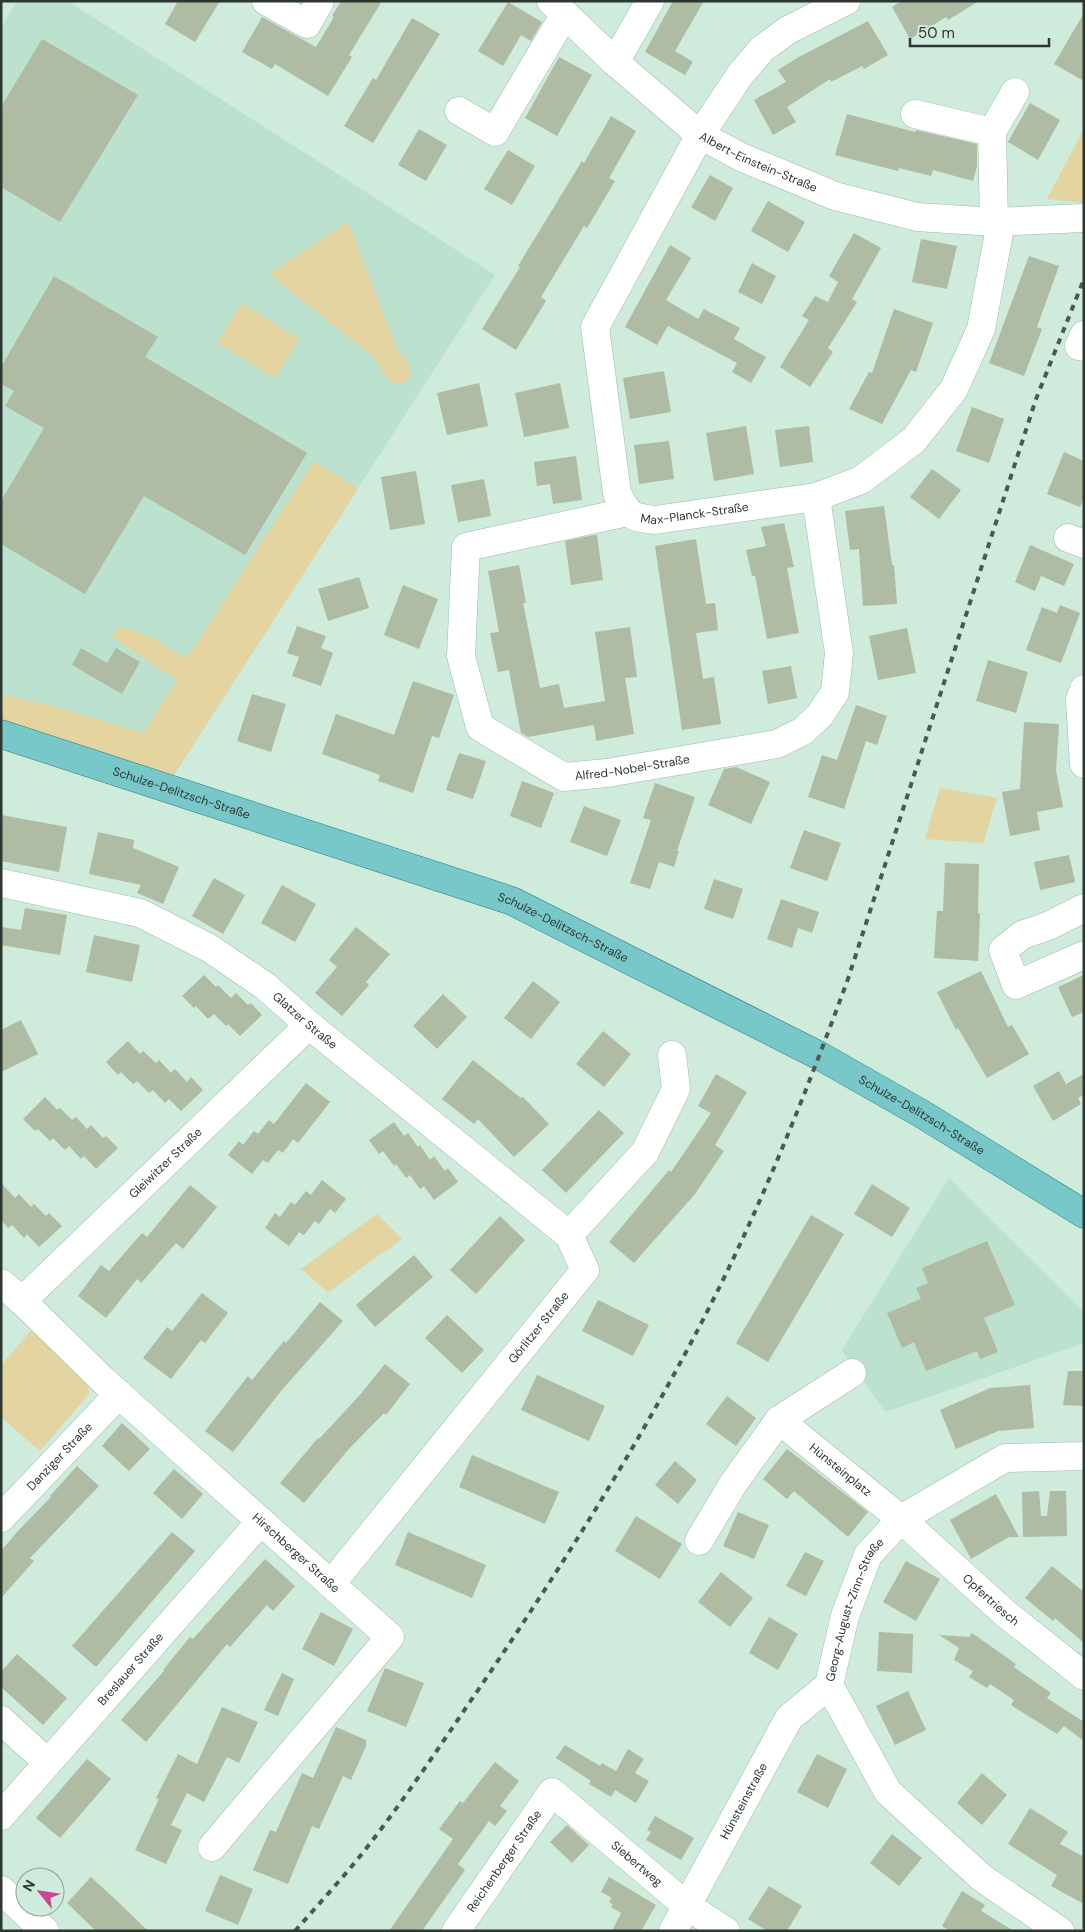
<svg xmlns="http://www.w3.org/2000/svg" width="1085" height="1932" font-family="'DM Sans',sans-serif">
  <style>
    .built { fill: #bce1cf }
    .green { fill: #e3d4a0 }
    .building { fill: #afbba3 }
    .lines { fill: none; stroke-linecap: round; stroke-linejoin: round }
    .minor-casing { stroke: #9ebaac; stroke-width: 29 }
    .major-casing { stroke: #237c7c; stroke-width: 29 }
    .minor { stroke: #fff; stroke-width: 28 }
    .major { stroke: #78c7c9; stroke-width: 28 }
    .rail { stroke: #4b5951; stroke-width: 4; stroke-dasharray: 6 6; stroke-linecap: butt }
    .labels { text-anchor: middle; stroke-width: 5; stroke-linejoin: round; paint-order: stroke }
    .street-label { font-size: 12px; fill: #2c3731; stroke: #ceebdc }
  </style>
  <rect width="100%" height="100%" fill="#ceebdc"/>
  <g class="built">
    <path d="M17 1H68L495 275 174 775 1 724V28Z"/>
    <path d="M949 1178 1084 1312V1343L885 1412 842 1350Z"/>
  </g>
  <g class="green">
    <path d="M1084 129V203L1047 199Z"/>
    <path d="M348 222 396 346 400 354 407 361 411 375C395 399 382 371 375 358L269 274Z"/>
    <path d="M242 303 299 339 275 378 217 342Z"/>
    <path d="M314 461 358 489 174 775 1 724V694L59 708 144 733 177 680 112 637 118 627 147 635 185 658 192 651Z"/>
    <path d="M940 788 997 798 983 843 925 839Z"/>
    <path d="M377 1214 402 1239 328 1292 301 1269Z"/>
    <path d="M31 1331 87 1380 89 1394 40 1451 1 1417V1365Z"/>
  </g>
  <g class="building">
    <path d="M178 1H220L195 42 165 24Z"/>
    <path d="M341 1H382L349 55 352 57 328 96 275 64 272 69 242 52 262 17 316 47 334 17 332 16Z"/>
    <path d="M673 1H704L675 51 693 62 685 75 645 52Z"/>
    <path d="M901 1H979L948 20 946 17 910 39 892 7Z"/>
    <path d="M508 2 542 22 531 41 521 35 503 66 478 51Z"/>
    <path d="M1084 13V81L1054 64Z"/>
    <path d="M412 18 440 34 373 143 344 126 373 78 376 80Z"/>
    <path d="M868 21 888 55 864 69 862 66 831 82 830 79 787 107 796 122 773 135 754 100 786 82 778 70 797 58Z"/>
    <path d="M42 39 138 95 60 222 1 187V107Z"/>
    <path d="M559 57 592 75 557 136 525 118Z"/>
    <path d="M1030 103 1060 120 1038 160 1008 142Z"/>
    <path d="M847 114 915 132 916 130 977 144V166L973 181 933 170 931 176 899 168 898 171 835 155Z"/>
    <path d="M611 116 636 131 609 178 615 181 587 228 584 226 541 297 546 301 516 350 482 329 520 267 518 266 582 161 584 163Z"/>
    <path d="M419 129 447 145 426 181 398 165Z"/>
    <path d="M508 150 535 166 512 205 484 189Z"/>
    <path d="M710 175 733 188 715 221 691 207Z"/>
    <path d="M768 201 805 222 788 252 751 231Z"/>
    <path d="M854 233 881 248 852 299 857 302 828 348 833 352 810 387 780 367 809 320 802 316 815 296 828 302 838 282 829 276Z"/>
    <path d="M921 239 957 246 947 289 912 282Z"/>
    <path d="M670 245 691 258 666 300 698 319 704 309 740 328 734 339 766 357 751 383 732 372 737 363 668 326 657 345 625 327Z"/>
    <path d="M1029 256 1059 266 1037 327 1042 329 1024 376 989 363Z"/>
    <path d="M752 263 776 276 762 304 738 292Z"/>
    <path d="M54 276 158 337 145 357 307 453 245 555 144 496 85 594 1 544V501L44 428 5 406 14 391 1 384V367Z"/>
    <path d="M894 309 933 323 916 372 911 370 882 424 849 409 869 372 872 373Z"/>
    <path d="M664 371 671 412 630 419 623 378Z"/>
    <path d="M479 383 488 426 447 435 437 393Z"/>
    <path d="M560 383 569 428 524 437 515 393Z"/>
    <path d="M972 407 1004 419 989 463 956 451Z"/>
    <path d="M746 426 754 474 714 481 706 433Z"/>
    <path d="M809 426 813 462 780 467 775 430Z"/>
    <path d="M669 441 674 479 639 484 634 445Z"/>
    <path d="M1064 452 1084 461V498L1080 507 1047 494Z"/>
    <path d="M576 456 582 500 553 504 550 484 537 486 534 462Z"/>
    <path d="M932 469 961 490 939 519 910 497Z"/>
    <path d="M416 471 425 524 390 530 381 477Z"/>
    <path d="M484 479 491 516 458 522 451 485Z"/>
    <path d="M884 506 892 565H894L897 604 863 606 859 549 850 550 845 511Z"/>
    <path d="M784 523 794 567 787 568 799 633 767 639 755 576H752L746 550 766 546 761 527Z"/>
    <path d="M594 535H597L603 580 571 585 565 541Z"/>
    <path d="M696 539 706 604 715 603 718 630 696 633 703 679 714 677 721 724 682 730 655 546Z"/>
    <path d="M1030 545 1074 564 1064 586 1041 576 1035 591 1015 582Z"/>
    <path d="M519 565 526 603H523L540 688 559 684 564 708 605 701 595 632 630 627 637 677 625 678 634 734 596 741 594 725 528 737 521 733 509 670 498 672 490 633 499 632 488 571Z"/>
    <path d="M359 577 369 608 328 621 318 589Z"/>
    <path d="M403 585 438 599 419 649 384 635Z"/>
    <path d="M1060 605 1080 613 1061 663 1026 650 1042 607 1057 613Z"/>
    <path d="M297 626 326 636 321 648 333 653 321 686 292 676 299 657 287 653Z"/>
    <path d="M907 628 916 673 878 680 869 636Z"/>
    <path d="M81 648 107 663 116 648 140 662 122 694 72 665Z"/>
    <path d="M988 660 1028 672 1016 713 976 701Z"/>
    <path d="M791 666 797 698 768 704 762 671Z"/>
    <path d="M413 681 454 695 439 738 432 736 413 793 378 781 380 775 322 754 336 714 394 735Z"/>
    <path d="M252 694 286 704 271 752 237 741Z"/>
    <path d="M856 705 887 716 877 745 866 741 844 809 808 797 822 755 837 760Z"/>
    <path d="M1024 722 1059 724 1056 771 1063 807 1037 812 1040 830 1010 836 1002 792 1020 789Z"/>
    <path d="M459 753 486 761 473 799 446 790Z"/>
    <path d="M736 767 770 782 751 824 708 805 724 769Z"/>
    <path d="M522 781 554 793 541 828 510 816Z"/>
    <path d="M655 783 695 797 677 851H679L674 867 659 862 650 889 630 883 651 820 643 818Z"/>
    <path d="M584 806 621 820 607 856 570 842Z"/>
    <path d="M1 815 67 827 59 872 1 861Z"/>
    <path d="M804 830 841 843 827 881 790 868Z"/>
    <path d="M98 832 134 840 133 848 179 867 163 904 137 893 141 885 89 874Z"/>
    <path d="M1069 855 1075 882 1040 890 1034 862Z"/>
    <path d="M945 863 979 864 978 913H980L978 961 934 958 937 911H943Z"/>
    <path d="M214 878 245 895 223 934 192 916Z"/>
    <path d="M714 879 743 889 733 919 704 909Z"/>
    <path d="M282 885 316 904 295 942 261 923Z"/>
    <path d="M781 899 819 912 812 933 798 928 792 948 767 939Z"/>
    <path d="M25 908 67 915 60 955 1 945V927L21 930Z"/>
    <path d="M356 927 390 954 366 982 369 985 342 1016 315 993 337 967 329 960Z"/>
    <path d="M94 935 140 945 132 982 86 972Z"/>
    <path d="M981 971 1008 1027 1012 1025 1029 1054 987 1078 958 1028 956 1030 937 992Z"/>
    <path d="M204 975 216 987 218 985 231 998 236 993 248 1005 251 1003 262 1015 240 1036 228 1024 226 1026 214 1014 208 1019 196 1006 194 1008 182 996Z"/>
    <path d="M1084 975V1012L1072 1017 1058 987Z"/>
    <path d="M533 981 560 1002 531 1039 504 1018Z"/>
    <path d="M443 994 467 1017 437 1049 413 1026Z"/>
    <path d="M21 1020 38 1054 1 1072V1030Z"/>
    <path d="M603 1031 631 1054 604 1087 576 1064Z"/>
    <path d="M128 1041 140 1054 143 1051 156 1063 159 1060 171 1073 175 1069 187 1082 191 1077 203 1090 181 1111 169 1099 165 1103 153 1090 149 1093 137 1081 133 1084 121 1072 118 1075 106 1062Z"/>
    <path d="M473 1060 521 1098 523 1097 549 1124 514 1157 478 1119 474 1124 442 1099Z"/>
    <path d="M1059 1071 1066 1084 1084 1074V1094L1078 1098 1081 1104 1053 1121 1033 1086Z"/>
    <path d="M716 1074 747 1092 715 1145 724 1151 695 1194 634 1263 609 1242 669 1170 671 1172 711 1113 698 1106Z"/>
    <path d="M306 1083 330 1102 298 1143 293 1139 283 1153 278 1150 268 1163 263 1160 252 1174 228 1155 239 1141 243 1145 254 1131 258 1134 269 1120 274 1124Z"/>
    <path d="M45 1097 57 1110 60 1108 72 1120 76 1117 87 1129 91 1125 103 1138 106 1136 118 1148 96 1169 84 1156 81 1159 69 1146 65 1150 53 1138 50 1141 38 1129 35 1131 23 1119Z"/>
    <path d="M599 1110 624 1133 566 1193 542 1170Z"/>
    <path d="M394 1122 404 1136 408 1133 418 1147 420 1145 430 1160 434 1156 445 1171 448 1168 458 1182 434 1200 424 1186 420 1189 410 1175 406 1178 396 1164 394 1166 383 1151 379 1154 369 1140Z"/>
    <path d="M322 1180 346 1199 335 1213 330 1209 319 1224 315 1221 304 1235 299 1232 289 1246 265 1228 275 1213 280 1217 291 1202 295 1205 306 1191 311 1195Z"/>
    <path d="M1 1183 15 1198 19 1194 31 1207 34 1204 46 1216 49 1213 62 1226 39 1247 27 1234 24 1238 12 1225 8 1228 1 1220Z"/>
    <path d="M872 1184 910 1208 892 1237 854 1214Z"/>
    <path d="M190 1185 217 1207 183 1249 176 1243 141 1283 137 1279 106 1318 78 1296 101 1265 109 1271 142 1233 147 1237Z"/>
    <path d="M811 1215 844 1234 768 1362 736 1343Z"/>
    <path d="M500 1216 525 1240 476 1294 450 1270Z"/>
    <path d="M987 1241 1015 1305 984 1318 998 1352 980 1359 977 1351 926 1371 914 1342 902 1348 887 1313 921 1299 916 1288 928 1283 922 1268Z"/>
    <path d="M414 1255 433 1277 375 1327 356 1305Z"/>
    <path d="M202 1293 228 1313 205 1343 201 1340 171 1379 143 1358 167 1327 172 1331Z"/>
    <path d="M598 1300 649 1325 633 1356 582 1331Z"/>
    <path d="M320 1302 343 1321 281 1391 233 1452 205 1431 248 1376 252 1380 284 1341 286 1343Z"/>
    <path d="M447 1315 484 1350 462 1373 425 1338Z"/>
    <path d="M385 1364 410 1384 386 1415 384 1413 347 1451 304 1503 280 1483 318 1438 319 1439 359 1396Z"/>
    <path d="M1068 1371H1084V1406L1063 1405Z"/>
    <path d="M537 1375 605 1406 589 1441 521 1410Z"/>
    <path d="M1030 1385 1034 1428 998 1431 956 1449 940 1410 990 1388Z"/>
    <path d="M727 1396 756 1418 736 1446 706 1424Z"/>
    <path d="M122 1423 150 1449 129 1471 102 1446Z"/>
    <path d="M787 1449 868 1512 848 1537 794 1491 787 1499 763 1479Z"/>
    <path d="M472 1455 559 1492 545 1524 459 1487Z"/>
    <path d="M675 1461 697 1480 678 1504 655 1485Z"/>
    <path d="M77 1466 99 1486 30 1558 34 1561 1 1598V1551L18 1531 51 1497 50 1496Z"/>
    <path d="M174 1469 203 1494 182 1519 153 1493Z"/>
    <path d="M1039 1491 1041 1516H1047L1050 1491H1066L1067 1536 1023 1537 1022 1492Z"/>
    <path d="M996 1494 1019 1537H1009L971 1559 950 1520Z"/>
    <path d="M738 1512 769 1525 754 1559 723 1546Z"/>
    <path d="M636 1516 682 1544 660 1579 615 1551Z"/>
    <path d="M172 1532 195 1551 96 1667 72 1646Z"/>
    <path d="M408 1532 486 1565 472 1598 395 1565Z"/>
    <path d="M805 1552 824 1561 806 1596 786 1586Z"/>
    <path d="M265 1559 295 1586 273 1611 267 1605 230 1647 227 1644 146 1742 121 1720 164 1671 163 1670 190 1637 193 1639Z"/>
    <path d="M906 1561 940 1579 916 1621 883 1602Z"/>
    <path d="M1052 1566 1084 1592V1643L1055 1618 1053 1621 1025 1598Z"/>
    <path d="M721 1572 753 1598 730 1627 698 1602Z"/>
    <path d="M321 1612 353 1629 334 1666 302 1649Z"/>
    <path d="M769 1617 798 1634 778 1670 749 1653Z"/>
    <path d="M879 1632 913 1634 912 1673 877 1671Z"/>
    <path d="M972 1633 1016 1664 1014 1667 1051 1693 1047 1698 1084 1722V1741L1064 1726 1057 1734 1011 1705 1014 1700 990 1684 987 1688 969 1677 973 1671 954 1660 959 1648 939 1635 969 1637Z"/>
    <path d="M17 1654 67 1698 43 1725 1 1687V1672Z"/>
    <path d="M385 1668 424 1683 406 1727 367 1711Z"/>
    <path d="M282 1673 294 1679 278 1716 264 1710Z"/>
    <path d="M908 1691 926 1730 895 1745 876 1706Z"/>
    <path d="M222 1707 258 1722 239 1763 227 1757 204 1802 187 1793 171 1825 182 1830 166 1864 135 1850 159 1799 156 1798 178 1754 197 1764Z"/>
    <path d="M336 1727 366 1740V1746L351 1780 343 1776 319 1829 312 1826 288 1884 253 1870 270 1830 276 1832 302 1773 313 1778Z"/>
    <path d="M565 1745 600 1766 602 1763 616 1771 628 1749 644 1759 635 1773 649 1781 636 1803 615 1790 611 1797 589 1784 591 1781 556 1758Z"/>
    <path d="M817 1754 847 1769 828 1808 797 1792Z"/>
    <path d="M87 1759 111 1779 60 1838 36 1818Z"/>
    <path d="M495 1762 519 1781 500 1806 507 1811 495 1826 489 1821 458 1864 465 1870 422 1931H389L453 1839 439 1829 460 1801 463 1803Z"/>
    <path d="M982 1773 1007 1795 982 1825 957 1803Z"/>
    <path d="M1030 1808 1068 1832 1060 1844 1084 1857V1904L1051 1886 1057 1875 1008 1844Z"/>
    <path d="M655 1816 694 1838 681 1860 646 1840 651 1832 647 1830Z"/>
    <path d="M567 1825 589 1845 572 1863 550 1842Z"/>
    <path d="M892 1834 922 1858 899 1886 870 1863Z"/>
    <path d="M220 1875 253 1889 238 1925 205 1911Z"/>
    <path d="M91 1877 116 1900 148 1931H96L67 1903Z"/>
    <path d="M609 1877 656 1905 641 1931H612L621 1913 611 1907 613 1905 609 1902 612 1898 601 1892Z"/>
    <path d="M769 1886 802 1906 787 1931H767L748 1919Z"/>
    <path d="M962 1891 985 1905 981 1911 1014 1931H950L942 1926Z"/>
  </g>
  <g class="lines">
    <defs>
      <g id="minor">
        <path d="M266 1 307 24 320 1"/>
        <path id="s1" d="M551 1 615 62 700 135 741 157 835 196 917 217 994 222 1084 218"/>
        <path id="s2" d="M846 1 788 30 762 49 740 75 700 135 595 327 617 493C629 516 629 517 655 520L816 497 861 480 914 440 954 389 981 329 1001 222"/>
        <path d="M615 62 650 1"/>
        <path d="M459 111 495 132 565 14"/>
        <path d="M915 114 992 132 994 222"/>
        <path d="M992 132 1015 92"/>
        <path d="M1084 335 1079 346 1084 347"/>
        <path id="s3" d="M627 512 466 547 461 656 480 727 564 777 607 773 777 744 803 731 820 715 835 692 839 653 816 497"/>
        <path d="M1068 538 1084 544"/>
        <path d="M1084 689 1080 700 1084 764"/>
        <path id="s4" d="M1 883 140 913 209 948 265 986 309 1025 569 1235"/>
        <path d="M1084 908 1048 926 1022 935 1003 950 1016 985 1084 955"/>
        <path id="s5" d="M1 1283 22 1301 104 1381 390 1637 212 1847"/>
        <path id="s6" d="M22 1301 309 1025"/>
        <path id="s7" d="M779 1420 901 1519 1006 1614 1084 1676"/>
        <path id="s8" d="M1 1518 119 1394"/>
        <path d="M699 1541 733 1484 779 1420 852 1373"/>
        <path id="s9" d="M331 1584 585 1270 569 1235 645 1152 676 1089 672 1055"/>
        <path d="M1 1720 47 1762"/>
        <path id="s10" d="M1 1816 261 1521"/>
        <path d="M1 1890 45 1931"/>
        <path id="s11" d="M456 1931 552 1792 687 1906 726 1931"/>
        <path id="s12" d="M673 1931 789 1718 829 1685"/>
        <path id="s13" d="M1060 1931 982 1878 888 1792 829 1685 845 1616 868 1555 901 1519 1005 1458 1084 1456"/>
      </g>
      <g id="major">
        <path id="s14" d="M1 734 512 901 820 1056 922 1114 1084 1214"/>
      </g>
    </defs>
    <use href="#minor" class="minor-casing"/>
    <use href="#major" class="major-casing"/>
    <use href="#minor" class="minor"/>
    <use href="#major" class="major"/>
    <path class="rail" d="M295 1931C317 1906 340 1881 361 1855 407 1797 447 1735 489 1674 574 1548 655 1418 722 1282 770 1184 810 1082 848 979L1036 399 1084 279"/>
  </g>
  <g class="labels">
    <g class="street-label">
      <text dy="4" stroke="none"><textPath href="#s1" startOffset="265">Albert-Einstein-Straße</textPath></text>
      <text dy="4" stroke="none"><textPath href="#s2" startOffset="680">Max-Planck-Straße</textPath></text>
      <text dy="4" stroke="none"><textPath href="#s3" startOffset="514">Alfred-Nobel-Straße</textPath></text>
      <text dy="4" stroke="none"><textPath href="#s14" startOffset="190">Schulze-Delitzsch-Straße</textPath></text>
      <text dy="4" stroke="none"><textPath href="#s14" startOffset="595">Schulze-Delitzsch-Straße</textPath></text>
      <text dy="4" stroke="none"><textPath href="#s4" startOffset="340">Glatzer Straße</textPath></text>
      <text dy="4" stroke="none"><textPath href="#s14" startOffset="1000">Schulze-Delitzsch-Straße</textPath></text>
      <text dy="4" stroke="none"><textPath href="#s6" startOffset="199">Gleiwitzer Straße</textPath></text>
      <text dy="4" stroke="none"><textPath href="#s9" startOffset="330">Görlitzer Straße</textPath></text>
      <text dy="4" stroke="none"><textPath href="#s8" startOffset="85">Danziger Straße</textPath></text>
      <text dy="4" stroke="none"><textPath href="#s7" startOffset="79">Hünsteinplatz</textPath></text>
      <text dy="4" stroke="none"><textPath href="#s5" startOffset="400">Hirschberger Straße</textPath></text>
      <text dy="4" stroke="none"><textPath href="#s7" startOffset="278">Opfertriesch</textPath></text>
      <text dy="4" stroke="none"><textPath href="#s13" startOffset="424">Georg-August-Zinn-Straße</textPath></text>
      <text dy="4" stroke="none"><textPath href="#s10" startOffset="196">Breslauer Straße</textPath></text>
      <text dy="4" stroke="none"><textPath href="#s12" startOffset="148">Hünsteinstraße</textPath></text>
      <text dy="4" stroke="none"><textPath href="#s11" startOffset="85">Reichenberger Straße</textPath></text>
      <text dy="4" stroke="none"><textPath href="#s11" startOffset="280">Siebertweg</textPath></text>
    </g>
  </g>
  <rect width="1085" height="1932" fill="none" stroke="#2c3731" stroke-width="5"/>
  <g transform="translate(40 1892) rotate(300)"><circle r="24" fill="#ceebdc" stroke="#8da398"/>
  <path d="M0-4L9 19L0 12L-9 19Z" fill="#ca478f"/>
  <text y="-8" font-size="14" font-weight="bold" text-anchor="middle" fill="#2c3731">N</text>
  </g>
  <path d="M910 38v8h139v-8" fill="none" stroke="#2c3731" stroke-width="2.5"/>
  <text x="918" y="38" font-size="15" fill="#2c3731" stroke="#ceebdc" stroke-width="4" paint-order="stroke">50 m</text>
</svg>
